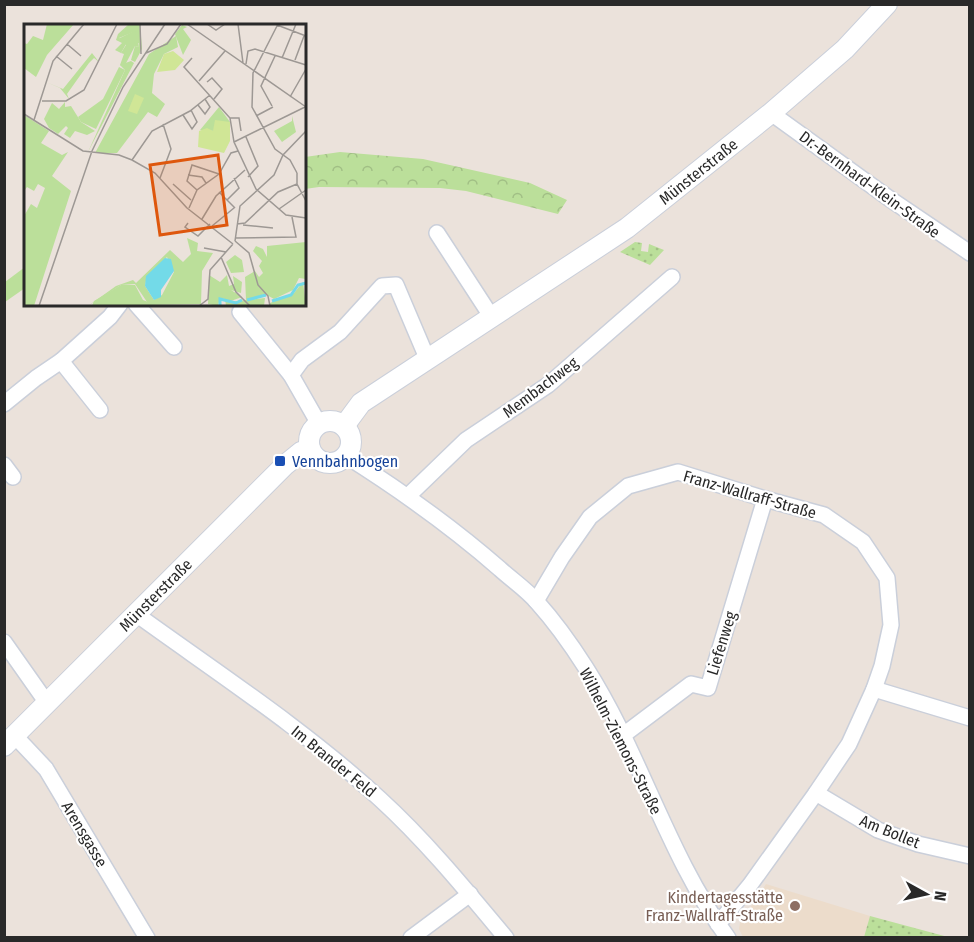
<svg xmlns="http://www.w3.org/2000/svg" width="974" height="942" font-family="'Fira Sans Condensed',sans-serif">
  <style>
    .education { fill: #ecdccb }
    .grass { fill: url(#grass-dots) }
    .forest { fill: url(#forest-crowns) }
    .park { fill: #bbdf9a }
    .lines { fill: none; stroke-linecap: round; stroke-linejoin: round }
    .minor-casing { stroke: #cacfda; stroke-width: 18 }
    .tertiary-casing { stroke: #cacfda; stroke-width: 22 }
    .minor { stroke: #fff; stroke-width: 15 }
    .tertiary { stroke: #fff; stroke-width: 20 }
    .transit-dot { fill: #1a4fb4; stroke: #fff; stroke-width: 2 }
    .education-dot { fill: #8d6e63; stroke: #fff; stroke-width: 2 }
    .labels { text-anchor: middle; stroke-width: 4.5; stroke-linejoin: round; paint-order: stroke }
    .street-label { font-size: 16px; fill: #292929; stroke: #fff }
    .transit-label { font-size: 16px; fill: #164399; stroke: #fff; text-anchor: start }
    .education-label { font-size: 16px; fill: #785e54; stroke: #fff; text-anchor: end }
    .inset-river { fill: none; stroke: #73dae8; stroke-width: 3 }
    .inset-road { fill: none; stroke: #9d9894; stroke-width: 1.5 }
    .view { fill: #de570d; fill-opacity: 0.15; stroke: #de570d; stroke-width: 3 }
    .inset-edge { fill: none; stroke: #292929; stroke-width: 3 }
  </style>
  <defs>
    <pattern id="grass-dots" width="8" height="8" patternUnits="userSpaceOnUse" patternTransform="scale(1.5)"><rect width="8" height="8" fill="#bbdf9a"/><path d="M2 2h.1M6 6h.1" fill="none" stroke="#a1bf85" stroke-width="1.8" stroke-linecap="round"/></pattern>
    <pattern id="forest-crowns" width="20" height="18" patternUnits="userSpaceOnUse" patternTransform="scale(1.5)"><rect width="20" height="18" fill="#bbdf9a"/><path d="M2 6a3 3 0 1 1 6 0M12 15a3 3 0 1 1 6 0" fill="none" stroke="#a1bf85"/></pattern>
  </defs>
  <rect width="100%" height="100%" fill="#ebe2db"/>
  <path class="education" d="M766 884 870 916 864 937H743L739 929 740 923Z"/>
  <g class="grass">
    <path d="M635 242 642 243 641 251 648 252 649 244 664 250 650 265 620 252Z"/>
    <path d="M870 916 948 937H864Z"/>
  </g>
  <path class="forest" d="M340 152 423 159 530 183 567 200 558 214 466 191 440 188 319 187 305 189V157Z"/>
  <path class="park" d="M25 267V288L5 302V282Z"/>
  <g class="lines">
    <defs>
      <g id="minor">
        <path d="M771 113 890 199 970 253"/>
        <path d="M437 233 491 316"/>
        <path d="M136 304 174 347"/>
        <path d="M240 312 291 375 319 424"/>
        <path d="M61 361 110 317 120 304"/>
        <path d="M291 375 302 360 340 332 382 286 396 285 427 358"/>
        <path d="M4 404 36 378 61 361 100 410"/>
        <path d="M346 456C400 490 452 527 500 569 512 580 527 590 537 602 555 622 572 646 586 668 641 754 667 855 728 938"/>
        <path d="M4 465 13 477"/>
        <path d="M408 496 466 440 548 385 672 277"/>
        <path d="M536 601 562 557 590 517 628 486 678 472 765 499 824 515 863 542 887 578 891 625 882 666 874 689 849 744 816 793 750 885 718 924"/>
        <path d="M136 614C219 674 305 730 380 799 426 841 466 890 506 938"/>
        <path d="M4 642 47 703"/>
        <path d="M874 689 970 718"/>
        <path d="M15 736 46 769 147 938"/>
        <path d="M622 736 691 684 708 688 765 499"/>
        <path d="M816 793 878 830 918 844 970 856"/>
        <path d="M411 938 470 894"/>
      </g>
      <g id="tertiary">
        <circle cx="330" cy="442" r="21"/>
        <path id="s1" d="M344 426 361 403 627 228 771 113 845 49 887 4"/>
        <path id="s2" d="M4 746 285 465 301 452 310 449"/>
      </g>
    </defs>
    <use href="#minor" class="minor-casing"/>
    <use href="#tertiary" class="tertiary-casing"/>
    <use href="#minor" class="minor"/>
    <use href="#tertiary" class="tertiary"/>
  </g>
  <rect class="transit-dot" x="274" y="455" width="12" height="12" rx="3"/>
  <circle class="education-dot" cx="795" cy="906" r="6"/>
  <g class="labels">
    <g class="street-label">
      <text dy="6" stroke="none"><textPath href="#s1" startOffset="438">Münsterstraße</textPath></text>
      <text transform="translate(870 184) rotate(36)" y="6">Dr.-Bernhard-Klein-Straße</text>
      <text transform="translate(540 387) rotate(-37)" y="6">Membachweg</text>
      <text transform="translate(750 494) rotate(16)" y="6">Franz-Wallraff-Straße</text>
      <text dy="6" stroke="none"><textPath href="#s2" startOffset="214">Münsterstraße</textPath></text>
      <text transform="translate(721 643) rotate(-73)" y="6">Liefenweg</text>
      <text transform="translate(621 741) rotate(63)" y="6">Wilhelm-Ziemons-Straße</text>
      <text transform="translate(334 761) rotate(39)" y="6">Im Brander Feld</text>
      <text transform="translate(890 831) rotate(22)" y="6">Am Bollet</text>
      <text transform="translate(85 834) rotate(59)" y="6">Arensgasse</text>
    </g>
    <g class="transit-label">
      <text x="292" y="467">Vennbahnbogen</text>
    </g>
    <g class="education-label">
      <text x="783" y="903">Kindertagesstätte<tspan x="783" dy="18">Franz-Wallraff-Straße</tspan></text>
    </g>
  </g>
  <g transform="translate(24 24)">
    <rect width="282" height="282" fill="#ebe2db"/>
    <path d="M23 0H50L23 31 12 53 0 44V19L3 20 9 12 19 16ZM158 1 163 3 159 5 167 16 159 31 151 10ZM112 6 115 23 111 22 100 43 96 41 100 30 97 29 102 21 94 15ZM41 78V83L47 82 57 98 71 107 63 111 51 107 46 114 40 110 44 104 42 102 34 110 25 104 20 95 28 79 35 85ZM195 83 206 98 190 107 176 106ZM0 91 25 107 17 119 38 131 44 128 28 152 47 167 10 282H0V192L7 180 13 184 21 164 14 160 10 167 3 163 0 167ZM282 218V255L275 254 269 266 250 275 241 270 222 276 221 253 231 247 235 253 239 249 235 242 238 237 229 227 232 222 239 225 243 233V222ZM211 231 218 236 220 248 207 249 202 238ZM185 251 196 258 203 251 205 262 210 260 209 252 218 258 217 269 207 266 218 273 204 278 241 274 240 282H202L201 275 196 274 194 282 184 280ZM279 258 282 282H246V279L270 269ZM97 261H111L119 276 134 282H68L70 277Z" fill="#bbdf9a"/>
    <path d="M105 0H116L118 25 111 38 107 36 111 22 115 23V19L110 20 112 7 95 14 102 20 97 29 91 26 98 19 92 16 94 10ZM107 37 110 39 64 128 101 46 96 41ZM163 214 174 219 173 227 189 229 178 247 177 280 125 281 111 260 97 261 64 282 92 262 109 256 112 259 146 226 159 238 167 230ZM143 233 150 248 138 271 130 276 121 262 123 252Z" fill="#bbdf9a" fill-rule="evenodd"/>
    <path d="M152 12 154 23 140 30 130 50 128 69 141 80 133 93 124 88 93 129H71L125 30ZM68 29 75 38 70 34 65 39 43 70 45 75 36 64 22 58 39 65ZM95 43 101 46 72 105 57 98 54 93 79 75ZM268 92 272 108 258 118 250 107 268 97Z" fill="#bbdf9a"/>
    <path d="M149 27 160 36 151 46 133 48 140 30ZM111 70 120 74 113 90 104 87ZM191 96 206 98V117L200 129 174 123 175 107 183 104 189 107Z" fill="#d0e696"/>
    <path d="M141 234 147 235 150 247 137 266V273L130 276 121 262 122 252Z" fill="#73dae8"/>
    <path class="inset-river" d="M223 276 242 271M248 277 267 271 274 261 282 259M196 282V275L212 279 218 276"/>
    <path class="inset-road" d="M116 0 117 30M163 0 282 83M183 0 192 6 201 0M214 0 219 39M254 0 229 49 228 83 251 125 266 136 273 149M253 1 282 12M43 20 57 32M122 29 143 20 157 0M32 32 48 45M168 34 160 43 206 94 210 118 232 165 262 191 282 194M258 34 272 0M271 36 280 12M222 40 224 27 231 25 282 41M175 57 201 27M183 58 188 54 198 65 190 75M266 73 282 45M18 77H42L60 66 93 0M174 81 181 90 186 83 181 75M248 82 237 62 251 32M0 90 59 127 95 131 108 136 131 149 163 184M159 91 168 105 173 98 167 86M232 92 249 83M206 94H215L217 107M10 96 29 37 60 0M222 113 234 142 224 153M210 118 281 83M108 136 128 107 166 87 186 71M273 149V160L282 177M164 151 178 153 182 159M136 154 147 125 139 100M149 160 167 176M173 166 163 157 168 141 195 150M195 168 211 184M203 176 215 164 210 154M163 184 209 220M165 184 173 166 195 150 207 129 214 127M255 185 282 166M178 195 192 172 221 146M164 199 161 203 174 212 186 200M213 200 221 199 254 168 273 160M219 201 249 204M188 202 210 184M211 214 272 213 268 193M211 217 216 182 250 151 259 131 282 107M211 217 225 229 234 261 244 272 246 282M180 224 202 228M197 233 212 268 226 282M15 282 68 127 99 63 141 0M175 282 184 275 186 246 209 220"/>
    <path class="view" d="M194 131 203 201 136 211 126 141Z"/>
    <rect width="282" height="282" class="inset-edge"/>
  </g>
  <rect width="974" height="942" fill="none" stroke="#292929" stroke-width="12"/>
  <g transform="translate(926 894) rotate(98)" stroke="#ffffff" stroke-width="4.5" paint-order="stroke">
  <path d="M0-4.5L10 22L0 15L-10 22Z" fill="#292929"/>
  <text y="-9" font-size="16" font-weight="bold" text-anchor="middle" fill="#292929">N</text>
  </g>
</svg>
